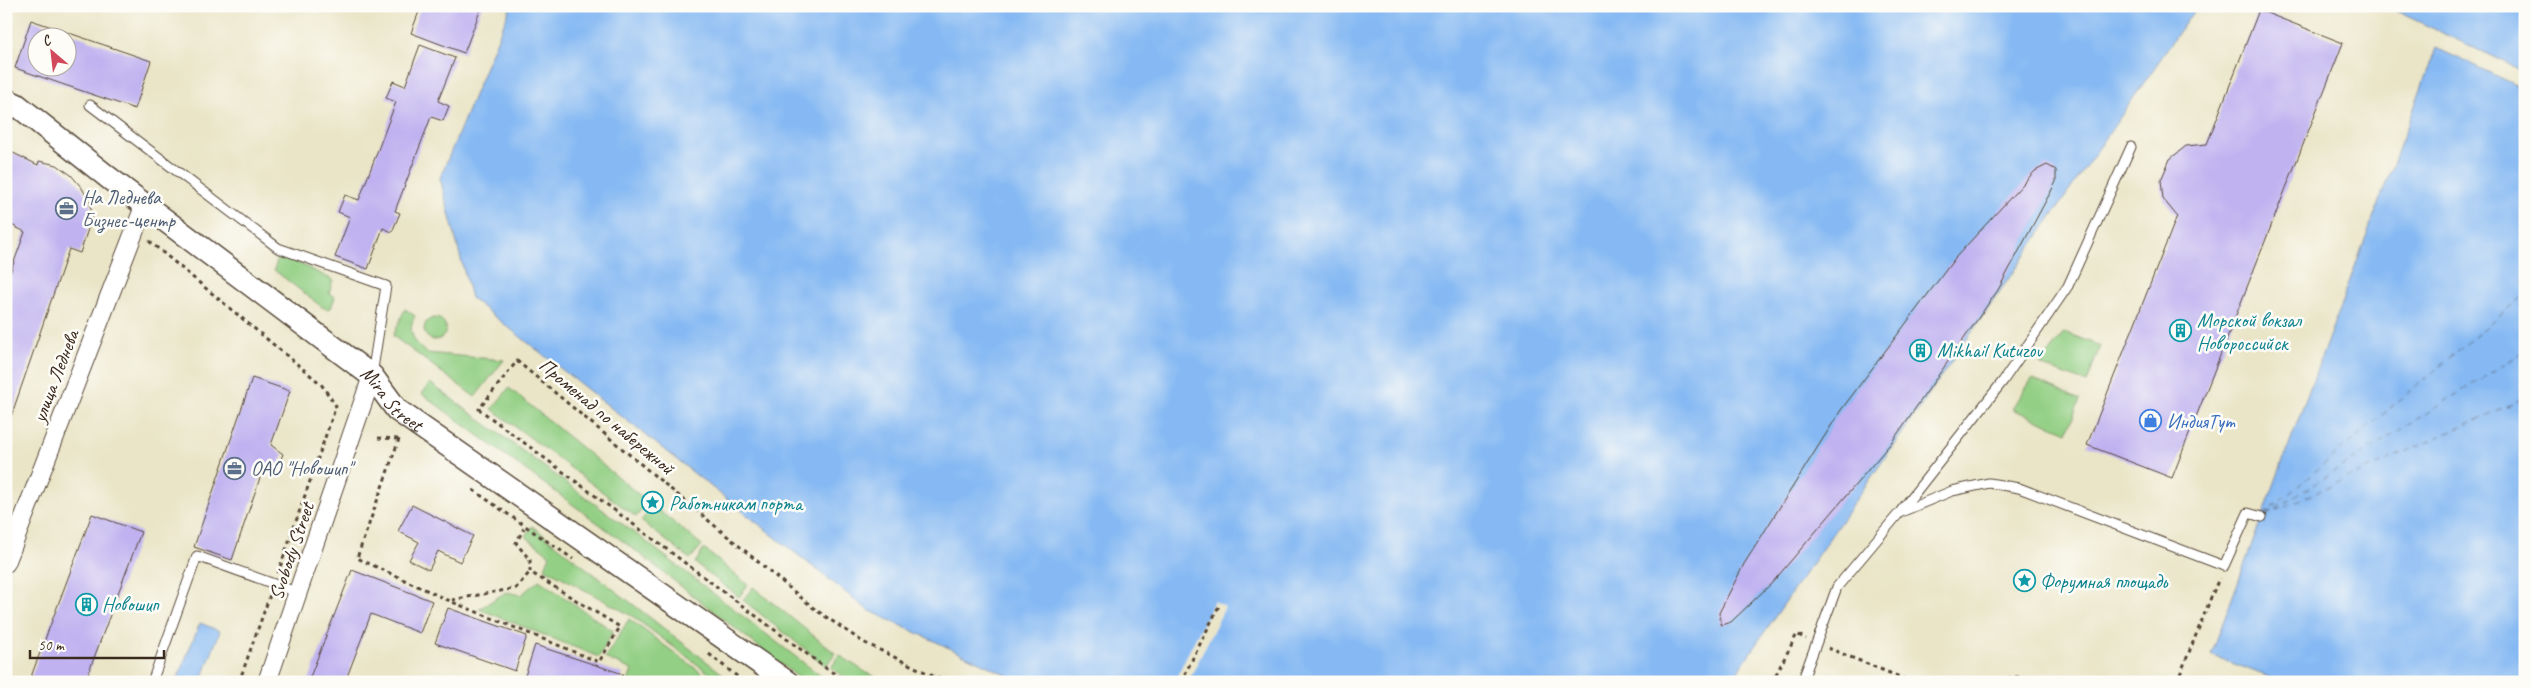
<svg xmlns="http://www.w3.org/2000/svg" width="2531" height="688" font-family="Caveat,sans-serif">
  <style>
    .green { fill: #93cf84; stroke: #677c51 }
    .water { fill: #86b9f3; stroke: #607288 }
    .pier { fill: #eae5c7 }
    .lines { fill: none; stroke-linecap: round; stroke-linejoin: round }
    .ferry { stroke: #555c69; stroke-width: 1; stroke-dasharray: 6 5; stroke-linecap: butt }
    .building { fill: #c0b2f0; fill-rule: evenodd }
    .service-casing { stroke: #554637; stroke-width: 11 }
    .minor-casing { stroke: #554637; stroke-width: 20 }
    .tertiary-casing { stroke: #554637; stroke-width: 25 }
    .path { stroke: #554637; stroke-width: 3; stroke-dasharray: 4 4; stroke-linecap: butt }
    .service { stroke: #fff; stroke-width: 9 }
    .minor { stroke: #fff; stroke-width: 18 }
    .tertiary { stroke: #fff; stroke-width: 22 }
    .labels { text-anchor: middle; stroke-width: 5; stroke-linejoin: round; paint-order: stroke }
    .service-label { font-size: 20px; fill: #4e5e75; stroke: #fdfcf7; text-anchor: start }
    .culture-label { font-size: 20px; fill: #0d838f; stroke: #fdfcf7; text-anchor: start }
    .street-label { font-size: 20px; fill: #3b2a1e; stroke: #fdfcf7 }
    .shop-label { font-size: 20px; fill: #366cbe; stroke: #fdfcf7; text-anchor: start }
  </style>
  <rect width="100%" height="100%" fill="#fdfcf7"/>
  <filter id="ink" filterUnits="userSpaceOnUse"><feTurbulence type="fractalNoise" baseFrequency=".02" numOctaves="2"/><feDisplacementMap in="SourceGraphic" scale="10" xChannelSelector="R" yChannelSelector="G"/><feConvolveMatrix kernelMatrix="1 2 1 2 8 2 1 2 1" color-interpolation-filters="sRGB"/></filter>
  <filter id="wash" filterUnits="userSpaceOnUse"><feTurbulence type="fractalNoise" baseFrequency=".0096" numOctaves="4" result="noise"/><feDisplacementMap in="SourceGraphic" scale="20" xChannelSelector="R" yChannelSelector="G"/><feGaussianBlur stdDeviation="1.12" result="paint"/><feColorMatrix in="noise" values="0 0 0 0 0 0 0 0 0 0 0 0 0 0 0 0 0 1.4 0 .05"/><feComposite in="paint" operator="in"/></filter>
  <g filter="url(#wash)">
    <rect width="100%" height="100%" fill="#eae5c7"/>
    <g class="green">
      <path d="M279 254 333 280 329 293 335 297 331 308 327 309 322 307 274 270Z"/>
      <path d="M405 309 415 316C406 330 415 345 427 353L504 360 475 397 393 336Z"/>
      <circle cx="435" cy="329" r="11"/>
      <path d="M2064 332 2100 346 2087 383 2040 365Z"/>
      <path d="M2032 379 2080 400 2067 432 2012 409Z"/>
      <path d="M430 383 640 537 822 677 819 682H804L632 548 422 394Z"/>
      <path d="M509 388 648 502 636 517 492 409Z"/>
      <path d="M653 506 702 545 690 559 641 521Z"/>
      <path d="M532 526 733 682H721L632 616 545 568 550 555 525 536Z"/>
      <path d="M704 549 748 585 739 597 695 563Z"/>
      <path d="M539 580 613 631 599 657 479 609 506 592 521 595Z"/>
      <path d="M753 587 835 653 826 666 743 600Z"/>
      <path d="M629 619 714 682H628L632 670 605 658Z"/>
      <path d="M839 655 867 673 887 682H853L831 668Z"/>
    </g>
    <g class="water">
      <path d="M511 6H2197L1730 682H1022L868 610 471 298 440 178Z"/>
      <path d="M2385 6H2525V72L2396 11Z"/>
      <path d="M2436 48 2525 89V682H2282L2211 655Z"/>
      <path d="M200 623 220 631 201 682H176Z"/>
    </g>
    <path class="pier" d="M1214 601 1225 607 1188 682H1174Z"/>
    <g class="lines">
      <g class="ferry">
        <path d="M2267 514 2525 351"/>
        <path d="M2264 515 2525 294"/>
        <path d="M2266 515 2525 398"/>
      </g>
    </g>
    <g id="blocks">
      <g class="building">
        <path d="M421 6H482L464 53 411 33Z"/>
        <path d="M2259 10 2343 43 2172 478 2087 445 2177 216 2163 199 2161 180 2170 159 2186 146 2207 144Z"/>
        <path d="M31 20 151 61 135 109 15 68ZM38 38H68V68H38Z"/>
        <path d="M420 45 455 58 438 101 449 106 443 121 431 117 395 211 400 213 392 232 383 228 368 269 335 257 350 217 338 212 345 195 359 200 396 102 386 98 393 81 405 86Z"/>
        <path d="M7 150 38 165 39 161 57 165 71 175 82 188 90 203 92 217 80 253 69 249 7 428 6 284 25 232 6 222Z"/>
        <path d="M2047 165 2056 170V182L1998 290 1891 443 1772 583 1731 622 1721 625 1719 613 1744 564 1841 410 1955 258 2035 171Z"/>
        <path d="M252 378 290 391 271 445 283 454 278 466H264L232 560 194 547Z"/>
        <path d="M412 505 473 536 460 562 438 551 429 570 409 560 419 542 398 531Z"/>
        <path d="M92 514 141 532 85 682H29Z"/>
        <path d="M352 570 432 601 420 633 371 614 345 682H308Z"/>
        <path d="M448 608 527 636 515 671 435 643Z"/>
        <path d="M535 645 623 674 620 682H532L524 679Z"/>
      </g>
    </g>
  </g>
  <g filter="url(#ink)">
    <use href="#blocks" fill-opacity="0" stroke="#554637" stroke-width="1"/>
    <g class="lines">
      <defs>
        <g id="service">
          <path d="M90 105 278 248 386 286 372 375"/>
          <path d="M6 121 17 105"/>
          <path d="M1901 512 1952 491 1989 483 2019 488 2224 566 2248 513 2262 517"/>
          <path d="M152 682 197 556 299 593"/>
          <path d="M1802 682 1837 587 1900 512 2003 381 2068 286 2131 147"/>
        </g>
        <g id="minor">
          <path d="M6 563 145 204"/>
          <path d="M267 682 372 376"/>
        </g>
        <g id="tertiary">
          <path id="s1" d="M6 100 17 105 109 178 372 376 397 410 787 682"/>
        </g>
      </defs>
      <use href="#service" class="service-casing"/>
      <use href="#minor" class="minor-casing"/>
      <use href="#tertiary" class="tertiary-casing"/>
      <g class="path">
        <path d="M149 241 321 384 336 406 278 573"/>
        <path d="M378 438 400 439"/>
        <path d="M399 439 357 558 450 601 599 662 620 627 530 572V560L516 543 524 528"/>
        <path d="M473 490 573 559"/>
        <path d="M452 600 516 588 530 572"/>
        <path d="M1828 648 1912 682"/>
        <path d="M709 654 744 682"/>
        <path d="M239 682 270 595"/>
        <path d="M848 682 827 669 479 409 517 361 816 610 863 642 946 682"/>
        <path d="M1181 682 1220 604"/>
        <path d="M1772 682 1797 634 1806 639"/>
        <path d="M2000 682C2014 673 2029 678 2043 682"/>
        <path d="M2177 682 2219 578"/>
      </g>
      <use href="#service" class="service"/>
      <use href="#minor" class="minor"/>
      <use href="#tertiary" class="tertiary"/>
    </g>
  </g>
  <defs>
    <symbol id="office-ring" viewBox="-11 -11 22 22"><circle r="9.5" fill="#fdfcf7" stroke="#5c6f8a" stroke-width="1.5"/><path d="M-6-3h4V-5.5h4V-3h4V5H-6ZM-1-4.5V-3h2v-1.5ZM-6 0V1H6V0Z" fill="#5c6f8a"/></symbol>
    <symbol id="building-ring" viewBox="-11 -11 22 22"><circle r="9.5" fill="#fdfcf7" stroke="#0f9aa8" stroke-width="1.5"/><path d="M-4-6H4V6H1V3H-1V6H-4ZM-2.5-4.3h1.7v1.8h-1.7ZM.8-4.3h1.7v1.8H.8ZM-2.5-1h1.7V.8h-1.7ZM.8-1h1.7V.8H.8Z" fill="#0f9aa8"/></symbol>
    <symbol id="shop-ring" viewBox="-11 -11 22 22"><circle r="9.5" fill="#fdfcf7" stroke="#3f7fe0" stroke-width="1.5"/><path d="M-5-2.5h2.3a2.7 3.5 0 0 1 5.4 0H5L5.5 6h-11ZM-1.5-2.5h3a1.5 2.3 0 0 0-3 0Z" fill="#3f7fe0"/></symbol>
    <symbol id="sight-ring" viewBox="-11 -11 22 22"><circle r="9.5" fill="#fdfcf7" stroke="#0f9aa8" stroke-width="1.5"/><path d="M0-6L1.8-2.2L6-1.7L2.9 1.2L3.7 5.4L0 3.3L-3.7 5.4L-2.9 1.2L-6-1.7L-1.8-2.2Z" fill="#0f9aa8"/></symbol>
  </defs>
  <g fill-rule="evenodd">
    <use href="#office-ring" x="54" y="196" width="25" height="25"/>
    <use href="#building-ring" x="2168" y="318" width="25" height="25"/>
    <use href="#building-ring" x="1908" y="338" width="25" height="25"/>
    <use href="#shop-ring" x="2138" y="408" width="25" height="25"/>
    <use href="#office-ring" x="222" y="456" width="25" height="25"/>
    <use href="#sight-ring" x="640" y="490" width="25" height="25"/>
    <use href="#sight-ring" x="2012" y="568" width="25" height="25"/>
    <use href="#building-ring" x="74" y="592" width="25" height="25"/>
  </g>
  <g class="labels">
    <g class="service-label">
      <text x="82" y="204">На Леднева<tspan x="82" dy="23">Бизнес-центр</tspan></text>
      <text x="251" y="475">ОАО "Новошип"</text>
    </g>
    <g class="culture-label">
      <text x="2197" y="327">Морской вокзал<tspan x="2197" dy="23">Новороссийск</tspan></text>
      <text x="1937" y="357">Mikhail Kutuzov</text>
      <text x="669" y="510">Работникам порта</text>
      <text x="2040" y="588">Форумная площадь</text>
      <text x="102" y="611">Новошип</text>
    </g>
    <g class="street-label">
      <text transform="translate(55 376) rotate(-69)" y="7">улица Леднева</text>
      <text dy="7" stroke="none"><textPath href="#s1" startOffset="489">Mira Street</textPath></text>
      <text transform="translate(607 416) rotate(40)" y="7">Променад по набережной</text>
      <text transform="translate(291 551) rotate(-71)" y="7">Svobody Street</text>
    </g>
    <g class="shop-label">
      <text x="2167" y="428">ИндияТут</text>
    </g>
  </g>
  <rect width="2531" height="688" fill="none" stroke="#fdfcf7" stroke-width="25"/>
  <g transform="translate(52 52) rotate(332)"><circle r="24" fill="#fdfcf7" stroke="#afa8a0"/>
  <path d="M0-4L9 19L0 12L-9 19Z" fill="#d1495b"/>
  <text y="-8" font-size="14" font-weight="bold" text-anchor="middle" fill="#3b2a1e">С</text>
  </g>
  <path d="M30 650v8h134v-8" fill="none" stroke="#3b2a1e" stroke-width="2.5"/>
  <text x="38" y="650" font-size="15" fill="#3b2a1e" stroke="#fdfcf7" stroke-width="4" paint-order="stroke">50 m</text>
</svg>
